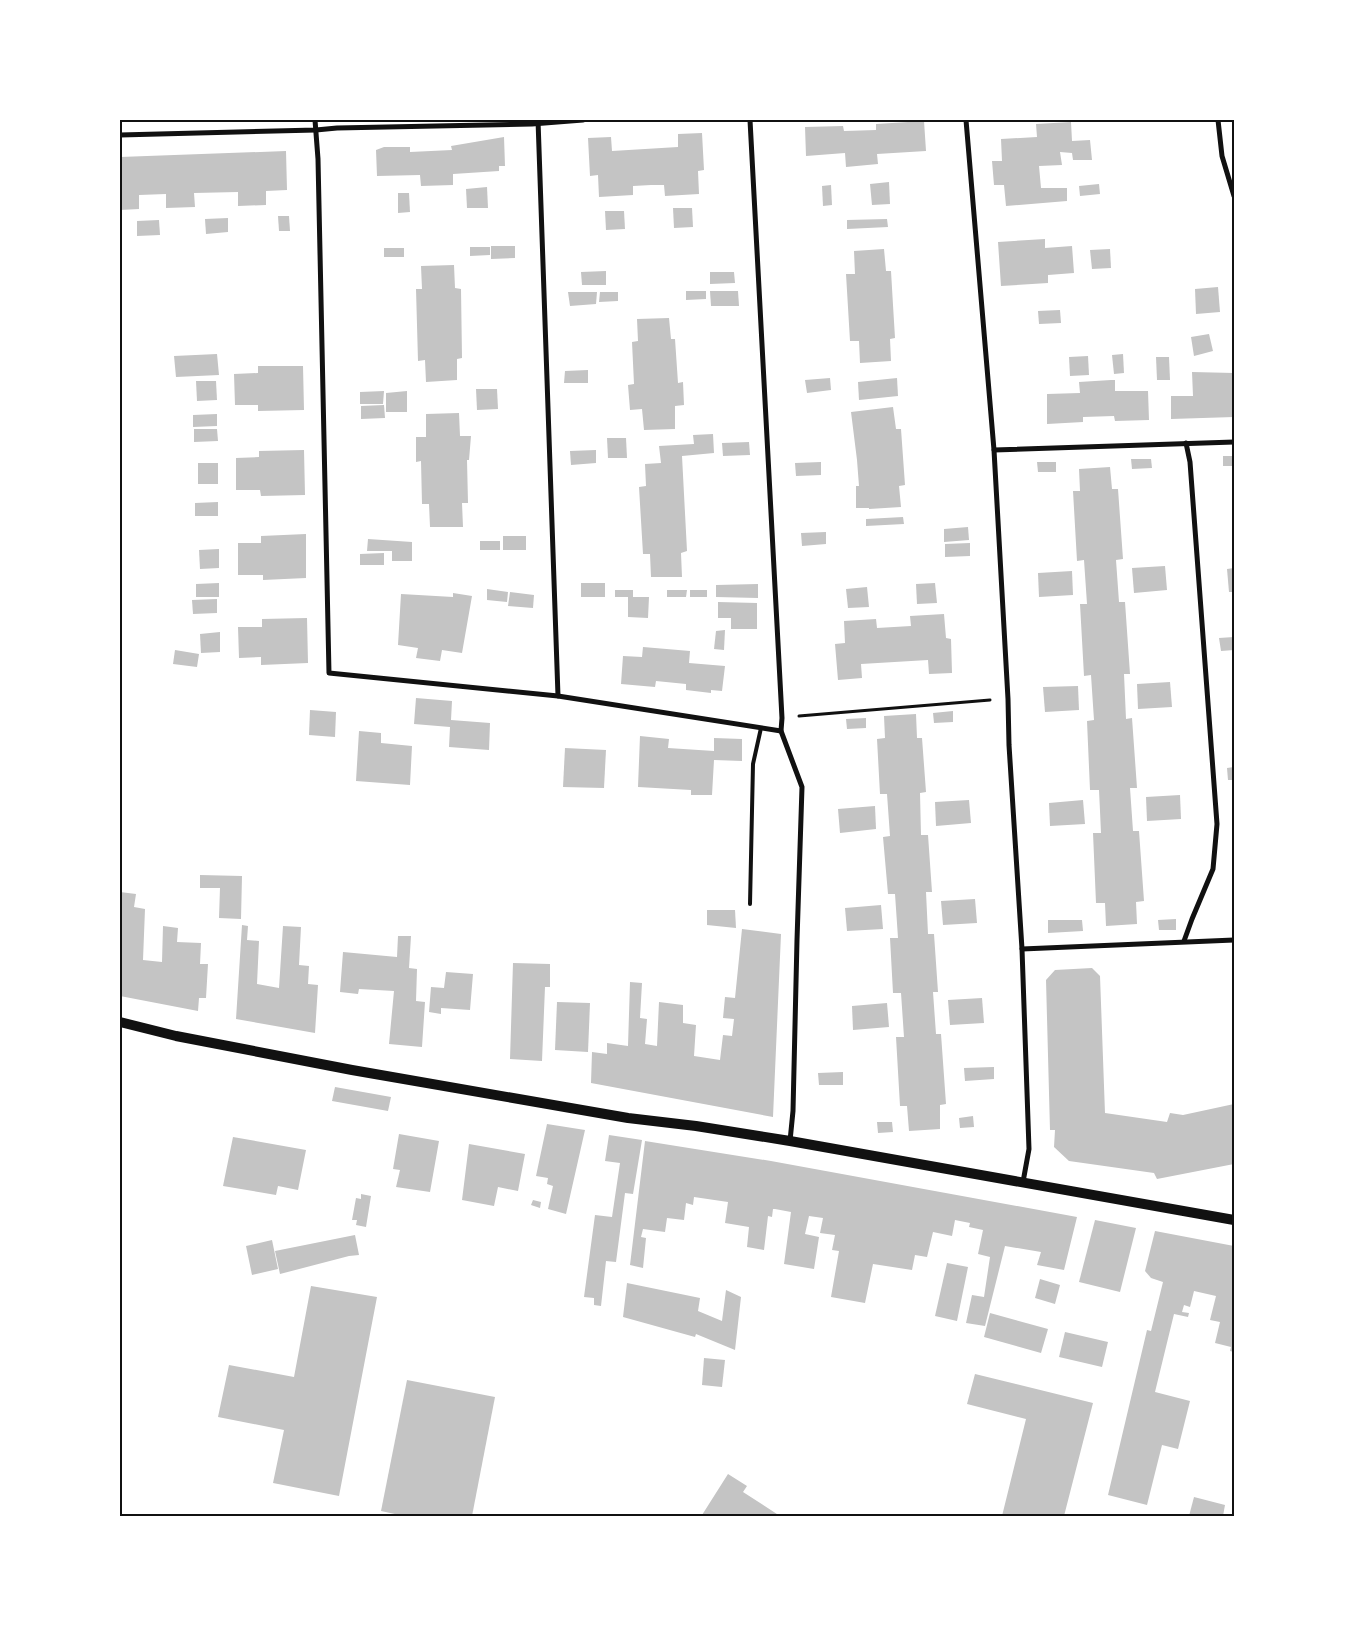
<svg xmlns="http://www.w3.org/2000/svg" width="1354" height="1636" font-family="'Golos Text',sans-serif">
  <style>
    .building { fill: #c4c4c4 }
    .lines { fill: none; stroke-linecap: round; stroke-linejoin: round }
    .path { stroke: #111; stroke-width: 3 }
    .service { stroke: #111; stroke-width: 4 }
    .minor { stroke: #111; stroke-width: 5 }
    .secondary { stroke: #111; stroke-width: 10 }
    .neatline { fill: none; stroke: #111; stroke-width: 2 }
  </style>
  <rect width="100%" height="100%" fill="#fff"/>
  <g class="building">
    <path d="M924 121 926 151 877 154 878 164 846 167 845 153 806 156 805 127 843 126 844 131 876 130V124Z"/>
    <path d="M1071 122 1072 141 1090 140 1092 160H1073L1072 153 1060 152 1062 165 1039 166 1041 188H1067V201L1006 206 1004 185H994L992 161H1002L1001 139 1037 137 1036 124Z"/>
    <path d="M702 133 704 170 698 171 699 194 665 196 664 185H651L633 186V195L599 197 598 175 590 176 588 138 611 137 612 151 678 147V134Z"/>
    <path d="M504 137 505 166H499V171L453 174V185L421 186 420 175 377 176 376 150 384 147H410V152L452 150 451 146Z"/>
    <path d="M286 151 287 190 266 191V205L238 206V192L194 193 195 207 166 208V194L139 195V209L120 210V157Z"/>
    <path d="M889 182 890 204 872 205 870 184Z"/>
    <path d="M1099 184 1100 194 1080 196 1079 186Z"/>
    <path d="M831 185 832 205 823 206 822 186Z"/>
    <path d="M487 187 488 208H467L466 189Z"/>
    <path d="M398 193H409L410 212 398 213Z"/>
    <path d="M673 208H692L693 227 674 228Z"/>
    <path d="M605 211H624L625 229 606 230Z"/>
    <path d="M278 216H289L290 231H279Z"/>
    <path d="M228 218V232L206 234 205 219Z"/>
    <path d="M887 219 888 227 847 229V220Z"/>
    <path d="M159 220 160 235 137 236V221Z"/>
    <path d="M1045 239V248L1072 246 1074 273 1048 275V283L1001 286 998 242Z"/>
    <path d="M491 246H515V258L491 259Z"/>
    <path d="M470 247H490V255L470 256Z"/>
    <rect x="384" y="248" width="20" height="9"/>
    <path d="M884 249 886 271H891L893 305 895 338 890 339 891 361 860 363 859 341H850L846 274H855L854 251Z"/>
    <path d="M1110 249 1111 268 1092 269 1090 250Z"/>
    <path d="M454 265 455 288 461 289 462 358 457 359V380L426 382 425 360 418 361 416 289H422L421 266Z"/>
    <path d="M606 271V285H582L581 272Z"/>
    <path d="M710 272H734L735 283 710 284Z"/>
    <path d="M1218 287 1220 312 1196 314 1195 289Z"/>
    <path d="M686 291H706V299L686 300Z"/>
    <path d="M710 291H738L739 306H711Z"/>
    <path d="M568 292H597L596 304 570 306Z"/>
    <path d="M600 292H618V301L599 302Z"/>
    <path d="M1060 310 1061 323 1039 324 1038 311Z"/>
    <path d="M669 318 671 339H675L678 383 683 382 684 405 675 406V429L644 430 642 409 630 410 628 385 634 384 632 342 638 341 637 319Z"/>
    <path d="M1209 334 1213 351 1194 356 1191 337Z"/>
    <path d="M217 354 219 375 176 377 174 356Z"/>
    <path d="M1123 354 1124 373 1114 374 1112 355Z"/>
    <path d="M1088 356 1089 375 1070 376 1069 357Z"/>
    <path d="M1156 357H1169L1170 380H1157Z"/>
    <path d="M258 366H303L304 410 258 411V405H235L234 374 258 373Z"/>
    <path d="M588 370V383H564L565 371Z"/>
    <path d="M1192 372 1234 373V417L1171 419V396H1193Z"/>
    <path d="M830 378 831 390 807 393 805 380Z"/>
    <path d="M897 378 898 396 859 400 858 382Z"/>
    <path d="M1111 380H1115V391H1148L1149 420 1115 421 1114 416 1083 417V422L1047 424V394L1080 393 1079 382Z"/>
    <path d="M196 381H216L217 400 197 401Z"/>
    <path d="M476 389H497L498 409 477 410Z"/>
    <path d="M384 391 383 404H360V392Z"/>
    <path d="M407 391V412H386V393Z"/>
    <path d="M384 405 385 418 361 419V406Z"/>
    <path d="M893 407 896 429H901L905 485 899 486 901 507 869 509V508H856V486H859L857 460 851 412Z"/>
    <path d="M459 413 460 436H471L469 460H467L468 503H462L463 527H430L429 504H422L421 461 416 462V437H426V414Z"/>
    <path d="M217 414V426L193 427V415Z"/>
    <path d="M194 429H217L218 441 194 442Z"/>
    <path d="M713 434 714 453 682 456 687 551 681 553 682 577H651L650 554H643L639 487 646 486 645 464 661 463 659 446 694 444 693 435Z"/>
    <path d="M607 438H626L627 458H608Z"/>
    <path d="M749 442 750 455 723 456 722 443Z"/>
    <path d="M304 450 305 495 261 496 260 490H236V458L259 457V451Z"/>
    <path d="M596 450V463L571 465 570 451Z"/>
    <rect x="1223" y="456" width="11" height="10"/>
    <path d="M1131 459H1151L1152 468 1132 469Z"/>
    <path d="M821 462V475L796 476 795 463Z"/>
    <path d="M1037 462H1056V472H1038Z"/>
    <rect x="198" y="463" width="20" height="21"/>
    <path d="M1110 467 1112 489H1118L1123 559 1116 560 1119 602H1125L1130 674H1124L1126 719 1132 718 1137 788H1130L1133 831H1139L1144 901 1136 902 1137 924 1106 926 1105 903H1096L1093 833H1101L1100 811 1099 790H1090L1087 721 1094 720 1091 675 1084 676 1080 604H1087L1084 560 1077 561 1073 491H1080L1079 469Z"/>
    <path d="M218 502V516H195V503Z"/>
    <path d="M903 517 904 524 866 526V519Z"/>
    <path d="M968 527 969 540 944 542V529Z"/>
    <path d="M826 532V544L802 546 801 533Z"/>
    <path d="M306 534V578L263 580V575H238V543H261V536Z"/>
    <rect x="503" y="536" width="23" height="14"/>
    <path d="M368 539 412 542V561H392V551H367Z"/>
    <rect x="480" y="541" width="20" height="9"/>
    <path d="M970 543V556L945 557V544Z"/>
    <path d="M219 549V568L200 569 199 550Z"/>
    <path d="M384 553V565H360V554Z"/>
    <path d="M1165 566 1167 590 1134 593 1132 568Z"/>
    <path d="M1234 568V592H1229L1227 569Z"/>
    <path d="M1072 571 1073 595 1039 597 1038 573Z"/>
    <path d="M219 583V597H196V584Z"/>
    <rect x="581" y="583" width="24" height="14"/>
    <path d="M935 583 937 603 917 604 916 584Z"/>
    <path d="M758 584V598L716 597V585Z"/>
    <path d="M867 587 869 607 848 608 846 589Z"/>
    <path d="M487 589 508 592 507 602 487 600Z"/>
    <path d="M615 590H633V597H649L648 618 628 617V597H615Z"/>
    <path d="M667 590H687L686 597H667Z"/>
    <rect x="690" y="590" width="17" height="7"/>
    <path d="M510 592 534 595 533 608 508 606Z"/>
    <path d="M453 593 472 596 462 653 442 650 440 661 416 658 418 648 398 645 401 594 453 597Z"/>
    <path d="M217 599V613L193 614 192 600Z"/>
    <path d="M718 602 757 603V629H731V618H718Z"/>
    <path d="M944 614 946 638 951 639 952 673 929 674 928 660 861 664 862 678 838 680 835 644 845 643 844 621 876 619 877 628 911 626 910 616Z"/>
    <path d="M307 618 308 663 261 665V657L239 658 238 627H262V619Z"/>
    <path d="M725 630 724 650 714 649 716 631Z"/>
    <path d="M220 632V652L201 653 200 634Z"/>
    <path d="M1234 637V650L1221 651 1219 638Z"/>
    <path d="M643 647 690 651 689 663 725 666 722 691 711 690V693L686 690V684L656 681 655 687 621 684 623 656 642 657Z"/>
    <path d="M175 650 199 654 197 667 173 664Z"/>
    <path d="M1170 682 1172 707 1138 709 1137 684Z"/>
    <path d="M1078 686 1079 710 1045 712 1043 687Z"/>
    <path d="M416 698 452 701 451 720 490 723 489 750 449 747 450 727 414 724Z"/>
    <path d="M310 710 336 712 335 737 309 735Z"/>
    <path d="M953 711V722L934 723 933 713Z"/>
    <path d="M916 714 917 738H922L926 792 920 793 921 835H928L932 892H926L928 934H934L938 992H933L936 1034H941L946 1104 940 1105V1129L909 1131 907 1106H900L896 1037H904L901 993H893L890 938H898L895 894H888L883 837 890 836 887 794H880L877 739 885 738 884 716Z"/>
    <path d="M866 718V728L847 729 846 719Z"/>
    <path d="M359 731 381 733V743L412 746 410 785 356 781Z"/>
    <path d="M640 736 669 739 668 748 714 751V738L742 739V761L714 760 712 795H691V790L638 787Z"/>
    <path d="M565 748 606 750 604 788 563 787Z"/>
    <path d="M1234 767V780H1228L1227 768Z"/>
    <path d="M1180 795 1181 819 1147 821 1146 797Z"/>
    <path d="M969 800 971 823 936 826 935 802Z"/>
    <path d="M1083 800 1085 824 1050 826 1049 803Z"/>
    <path d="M875 806 876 829 840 833 838 809Z"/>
    <path d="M200 875 242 876 241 919 219 918 220 888H200Z"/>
    <path d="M120 892 136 894 134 907 145 909 143 960 162 962 163 926 178 928 177 942 201 943 200 964H208L206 998H199L198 1011 120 996Z"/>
    <path d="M975 899 977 923 943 925 941 901Z"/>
    <path d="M881 905 883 929 847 931 845 908Z"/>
    <path d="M707 910H735L736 928 707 925Z"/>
    <path d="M1176 919V930H1159L1158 920Z"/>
    <path d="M1048 920H1082L1083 931 1048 933Z"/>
    <path d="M242 925 248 926 247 940 259 941 257 984 279 988 283 926 301 927 299 965 309 966 308 984 318 985 315 1033 236 1019Z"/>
    <path d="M742 929 781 934 773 1117 591 1083 592 1052 607 1054V1043L628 1046 630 982 642 983 640 1018 647 1019 645 1044 657 1046 659 1002 683 1005V1023L696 1025 694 1056 720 1060 723 1035 732 1036 734 1019 723 1018 725 997 735 998Z"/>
    <path d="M398 936H411L409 968 417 969 416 1001 425 1002 422 1047 389 1044 394 991 359 989 358 994 340 992 343 952 397 957Z"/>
    <path d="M513 963 550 964V987H545L542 1061 510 1059Z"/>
    <path d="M1092 968 1100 976 1105 1113 1167 1122 1170 1113 1183 1115 1234 1104V1164L1157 1179 1154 1173 1069 1161 1054 1147 1055 1130H1050L1046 980 1055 970Z"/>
    <path d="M446 972 473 974 470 1010 441 1008V1014L429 1012 431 987 444 988Z"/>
    <path d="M982 998 984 1023 950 1025 948 1000Z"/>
    <path d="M557 1002 590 1003 588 1052 555 1050Z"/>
    <path d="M887 1003 889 1027 853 1030 852 1006Z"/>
    <path d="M994 1067V1079L965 1081 964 1068Z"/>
    <path d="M843 1072V1085H819L818 1073Z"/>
    <path d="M335 1087 391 1097 388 1111 332 1101Z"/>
    <path d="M973 1116 974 1127 960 1128 959 1118Z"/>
    <path d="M877 1122H892L893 1132 878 1133Z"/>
    <path d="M547 1124 585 1130 566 1214 548 1209 553 1186 547 1184 548 1178 536 1176Z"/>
    <path d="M399 1134 439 1141 430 1192 396 1187 400 1170 393 1169Z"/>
    <path d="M609 1135 642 1140 633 1194 625 1193 616 1262 606 1261 601 1306 594 1305V1298L584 1297 595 1215 612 1217 620 1163 605 1161Z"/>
    <path d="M233 1137 306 1150 298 1190 278 1186 276 1195 223 1186Z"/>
    <path d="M645 1141 771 1161 1077 1217 1064 1270 1037 1265 1041 1252 1005 1246 985 1326 966 1323 972 1295 984 1297 990 1257 978 1254 983 1230 969 1227 970 1223 955 1220 952 1236 933 1232 927 1257 915 1255 912 1270 873 1264 865 1303 831 1297 839 1251 832 1250 835 1235 820 1233 823 1218 809 1216 805 1234 819 1237 814 1269 784 1264 791 1212 775 1209H773L772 1217 768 1216 764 1250 747 1247 749 1227 725 1223 728 1202 694 1197 693 1205 686 1203 684 1220 667 1218 665 1232 643 1229 641 1237 646 1238 643 1268 630 1265Z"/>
    <path d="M469 1144 525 1154 518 1191 498 1187 494 1206 462 1200Z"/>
    <path d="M361 1194 371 1196 366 1227 356 1225 357 1220H352L356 1198 361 1199Z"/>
    <path d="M533 1200 541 1202 540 1208 531 1205Z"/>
    <path d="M1095 1220 1136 1228 1120 1292 1079 1282Z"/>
    <path d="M1155 1231 1234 1246V1352L1230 1351 1231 1347 1215 1343 1220 1322 1210 1320 1216 1296 1194 1291 1190 1307 1184 1305 1182 1312 1189 1313 1188 1317 1174 1314 1155 1392 1190 1401 1178 1449 1162 1445 1147 1505 1108 1495 1147 1330 1151 1331 1163 1282 1151 1278 1145 1271Z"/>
    <path d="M355 1235 359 1255 349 1256 280 1274 275 1251Z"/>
    <path d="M272 1240 278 1269 252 1275 246 1246Z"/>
    <path d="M947 1263 968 1267 957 1321 935 1316Z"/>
    <path d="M1040 1279 1060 1285 1055 1304 1035 1298Z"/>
    <path d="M627 1283 700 1298 698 1311 722 1321 726 1290 741 1297 735 1350 696 1334 695 1337 623 1317Z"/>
    <path d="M311 1286 377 1297 339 1496 273 1483 284 1430 218 1417 229 1365 294 1377Z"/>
    <path d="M990 1313 1048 1329 1041 1353 984 1337Z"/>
    <path d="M1065 1332 1108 1342 1102 1367 1059 1357Z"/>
    <path d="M704 1358 725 1360 722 1387 702 1385Z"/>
    <path d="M975 1374 1093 1403 1064 1516H1002L1026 1419 967 1404Z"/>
    <path d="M407 1380 495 1397 472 1516H404L381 1511Z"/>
    <path d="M728 1474 747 1486 743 1492 780 1516 702 1515Z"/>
    <path d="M1194 1497 1225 1505 1223 1516H1189Z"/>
  </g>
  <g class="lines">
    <path class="path" d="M799 716 990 700"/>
    <path class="service" d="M750 904 753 764 761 728"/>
    <g class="minor">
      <path d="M315 120 318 159 329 673 558 696 781 731"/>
      <path d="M538 120 558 696"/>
      <path d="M750 120 782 718 781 731 802 787 797 940 793 1111 790 1141"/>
      <path d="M966 120 994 450 1008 699 1009 745 1022 949 1029 1149 1023 1182"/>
      <path d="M1218 120 1222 156 1234 196"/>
      <path d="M120 135 316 130 337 128 532 124 583 120"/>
      <path d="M994 450 1234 442"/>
      <path d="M1184 941 1192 919 1213 869 1217 824 1190 462 1186 443"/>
      <path d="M1022 949 1234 940"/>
    </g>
    <path class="secondary" d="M120 1022 176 1036 352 1070 628 1118 696 1126 790 1141 1234 1220"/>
  </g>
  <rect width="1354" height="1636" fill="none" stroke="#ffffff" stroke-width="242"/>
  <rect x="121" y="121" width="1112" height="1394" class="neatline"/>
</svg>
